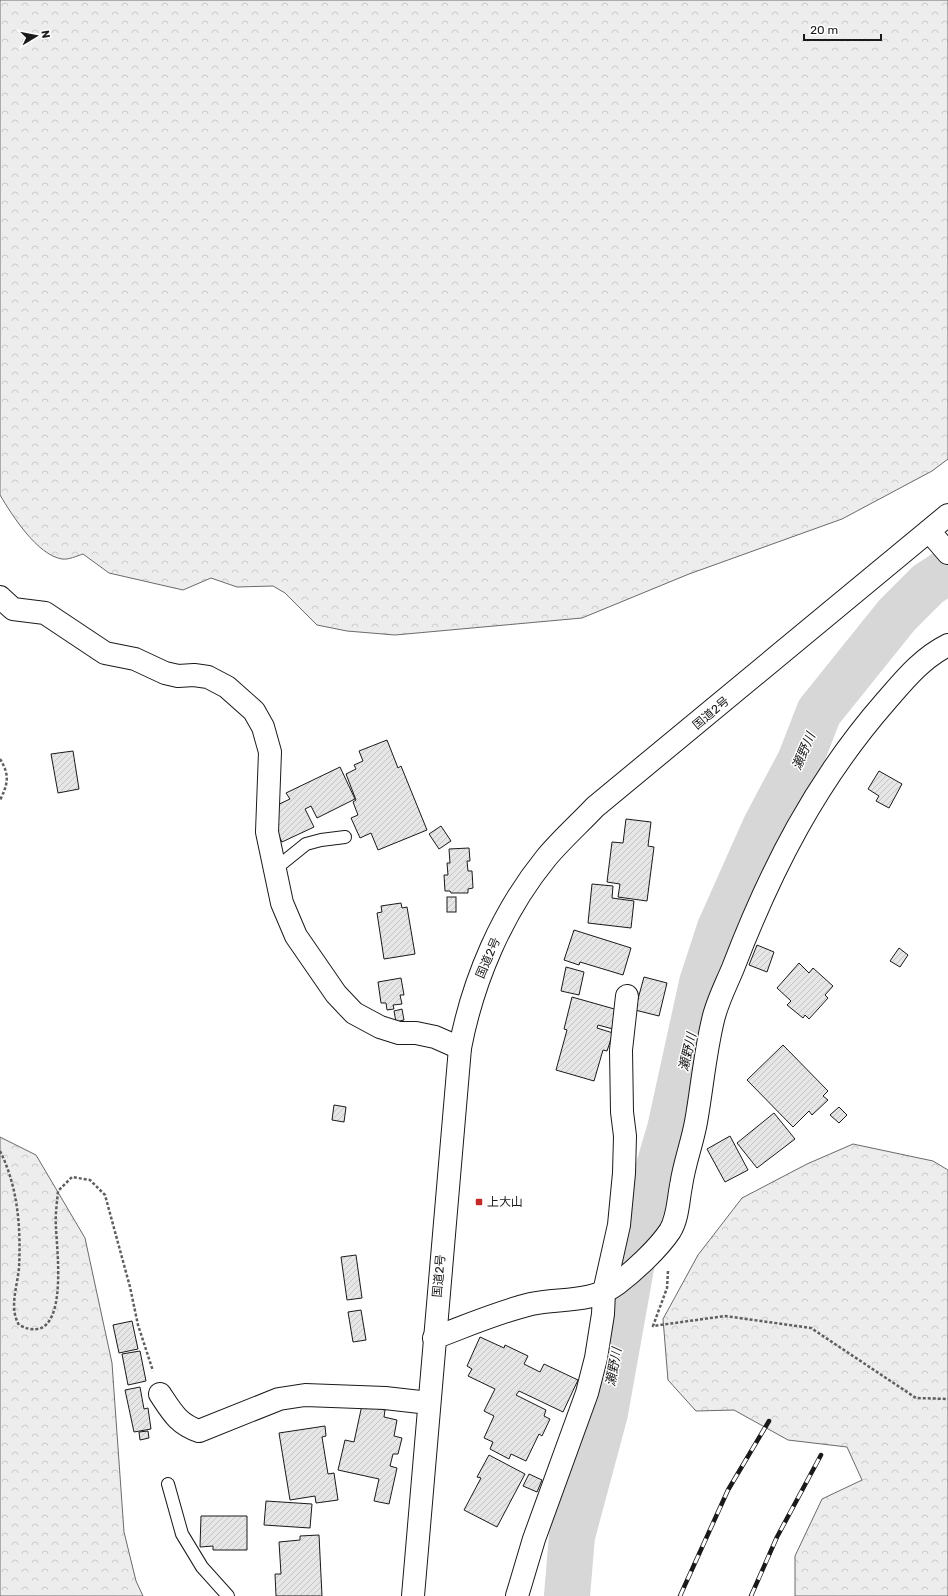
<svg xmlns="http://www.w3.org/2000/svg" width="948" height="1596" font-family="Rubik,'Noto Sans JP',sans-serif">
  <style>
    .forest { fill: url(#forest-crowns); stroke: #6a6a6a }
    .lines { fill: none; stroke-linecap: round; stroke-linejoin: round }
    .river { stroke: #d7d7d7; stroke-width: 46 }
    .building { fill: url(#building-hatch); stroke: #1a1a1a }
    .service-casing { stroke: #1a1a1a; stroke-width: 14 }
    .minor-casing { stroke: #1a1a1a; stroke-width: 24 }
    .trunk-casing { stroke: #1a1a1a; stroke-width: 24 }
    .path { stroke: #5f5f5f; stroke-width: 2.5; stroke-dasharray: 3 2; stroke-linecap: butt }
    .service { stroke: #fff; stroke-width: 12 }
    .minor { stroke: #fff; stroke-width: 22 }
    .trunk { stroke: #fff; stroke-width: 22 }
    .rail-casing { stroke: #1a1a1a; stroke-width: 4.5 }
    .rail { stroke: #fff; stroke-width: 3; stroke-dasharray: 9; stroke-linecap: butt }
    .poi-dot { fill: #c62828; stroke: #fff; stroke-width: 1.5 }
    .labels { text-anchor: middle; stroke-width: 3; stroke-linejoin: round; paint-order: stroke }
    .street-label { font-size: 12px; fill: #1a1a1a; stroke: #fff }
    .poi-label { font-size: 12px; fill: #1a1a1a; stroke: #fff; text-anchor: start }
    .water-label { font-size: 13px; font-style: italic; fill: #1a1a1a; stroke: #fff }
  </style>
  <defs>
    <pattern id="forest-crowns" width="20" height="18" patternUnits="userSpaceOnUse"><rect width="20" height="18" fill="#ededed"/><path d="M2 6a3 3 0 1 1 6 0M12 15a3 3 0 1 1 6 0" fill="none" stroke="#cbcbcb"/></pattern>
    <pattern id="building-hatch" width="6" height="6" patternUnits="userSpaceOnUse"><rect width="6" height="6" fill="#e6e6e6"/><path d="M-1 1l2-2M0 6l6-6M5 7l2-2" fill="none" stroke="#c5c5c5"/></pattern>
  </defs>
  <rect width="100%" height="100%" fill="#fff"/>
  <g class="forest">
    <path d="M0 0H948V459L932 471 842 519 689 574 582 618 395 635 347 631 317 625 285 593 273 586 237 587 211 578 183 590 109 573 83 554C77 556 68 560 62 559 37 555 12 515 0 495Z"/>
    <path d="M0 1137 36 1155 85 1238 112 1363 124 1532 136 1581 143 1596H0Z"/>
    <path d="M853 1144 933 1161 948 1170V1596H795V1556L822 1499 862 1480 847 1447 788 1440 734 1410 696 1411 668 1380 663 1319 698 1255 742 1198 807 1164Z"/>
  </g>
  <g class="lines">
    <path class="river" d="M567 1596 572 1536 605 1413 634 1251 670 1129 702 983 720 928 765 827 800 761 819 712 897 615 928 584 948 571"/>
  </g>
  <g class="building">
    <path d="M387 740 398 768 401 766 427 830 378 850 371 833 360 838 351 818 358 815 353 802 356 800 346 774 356 769 354 765 363 761 359 751Z"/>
    <path d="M73 751 79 789 58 793 51 754Z"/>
    <path d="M340 767 355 799 317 818 311 806 305 809 314 827 282 842 272 822 273 807 290 799 286 793Z"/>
    <path d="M879 771 902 784 889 808 876 801 879 796 868 789Z"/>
    <path d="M626 819 651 822 648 846 654 847 647 901 618 897 620 884 607 882 612 842 623 843Z"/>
    <path d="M441 826 451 841 439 849 429 834Z"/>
    <path d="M469 848 470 861H467L468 871H472L473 888 468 889V893H451L450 891H445L444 875H448L447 863H450L449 849Z"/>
    <path d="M592 884 613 886 612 898 634 901 631 928 588 923Z"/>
    <rect x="447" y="897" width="9" height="15"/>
    <path d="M401 903 402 908 407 907 415 954 384 959 377 913 382 912 381 906Z"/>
    <path d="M574 930 631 948 623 975 580 962 579 965 564 960Z"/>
    <path d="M757 945 774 952 767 972 749 965Z"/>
    <path d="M899 948 908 955 900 967 890 961Z"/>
    <path d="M799 963 809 973 813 968 833 986 825 995 828 998 809 1019 805 1015 803 1018 787 1005 791 1001 777 988Z"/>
    <path d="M566 967 584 972 579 995 561 991Z"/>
    <path d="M644 977 667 983 659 1016 635 1010Z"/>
    <path d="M401 978 404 995H400L402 1004 393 1005 394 1009 387 1010 386 1003H381L378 982Z"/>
    <path d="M572 997 618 1010 613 1029 598 1025 597 1028 613 1033 607 1051 603 1050 594 1081 556 1070 567 1030 564 1029Z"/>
    <path d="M402 1009 404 1020 396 1022 394 1011Z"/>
    <path d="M783 1045 828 1091 823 1096 828 1100 812 1115 809 1111 793 1127 747 1080Z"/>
    <path d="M334 1105 346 1107 344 1122 332 1120Z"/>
    <path d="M839 1107 847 1115 839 1123 830 1115Z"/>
    <path d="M774 1113 795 1139 757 1168 737 1143Z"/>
    <path d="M730 1136 748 1170 725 1182 707 1149Z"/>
    <path d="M356 1255 362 1298 347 1300 341 1257Z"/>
    <path d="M361 1310 366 1340 353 1342 348 1312Z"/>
    <path d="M132 1321 138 1349 119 1353 113 1325Z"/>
    <path d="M480 1337 504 1348 505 1345 528 1356 524 1364 540 1372 544 1364 578 1380 563 1412 519 1391 516 1395 546 1410 544 1416 550 1419 542 1436 539 1434 526 1461 511 1454 509 1459 490 1449 493 1442 484 1438 494 1416 484 1411 495 1389 468 1376 472 1369 467 1366Z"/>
    <path d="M140 1351 146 1381 128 1385 122 1354Z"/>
    <path d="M140 1387 144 1409 148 1408 151 1429 134 1432 125 1390Z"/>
    <path d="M362 1405 385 1410 384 1417 397 1420 394 1436 402 1438 398 1454H393L390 1466 397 1468 389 1504 374 1501 379 1479 338 1470 345 1440 354 1442Z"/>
    <path d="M325 1426 326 1436 322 1437 328 1474 334 1473 338 1500 316 1503 315 1496 290 1500 279 1433Z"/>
    <path d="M148 1431 149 1438 140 1440 139 1432Z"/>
    <path d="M489 1455 525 1474 497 1527 464 1510 481 1478 477 1477Z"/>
    <path d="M529 1474 542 1480 537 1492 523 1486Z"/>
    <path d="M266 1501 312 1504 310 1528 264 1525Z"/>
    <path d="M201 1516H247V1550H213V1546L200 1547Z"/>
    <path d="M319 1535 322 1596H276L275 1574H281L279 1542 300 1540V1536Z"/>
  </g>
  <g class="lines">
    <defs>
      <g id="service">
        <path d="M275 869 306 844 321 840 345 837"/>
        <path d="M168 1484 182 1534 202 1567 228 1596"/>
      </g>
      <g id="minor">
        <path d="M929 531 948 553"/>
        <path d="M0 597 13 609 45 613 105 653 135 659 165 673 178 676 194 675 208 677 227 687 254 711 263 727 270 752 267 832 282 903 296 936 336 994 354 1013 380 1027 399 1033H416L435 1037 460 1048"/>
        <path d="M434 1338C466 1326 498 1312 531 1304 560 1298 592 1303 617 1284 634 1271 658 1249 670 1231 678 1218 678 1201 681 1186 684 1164 692 1144 696 1122 702 1088 705 1053 713 1020 717 1002 726 985 733 968 771 869 816 781 886 701 905 679 922 658 948 645"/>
        <path d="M160 1394C172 1412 178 1424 199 1431L279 1399 305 1395 385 1398 429 1403"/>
        <path d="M517 1596 534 1539 587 1393 596 1358 603 1314 604 1292 619 1225 624 1173 625 1136 622 1112 621 1050 627 996"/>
      </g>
      <path id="trunk" d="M413 1596 460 1048C473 980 502 912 546 858 561 840 579 824 595 807L948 515"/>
    </defs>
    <use href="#service" class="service-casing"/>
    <use href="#minor" class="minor-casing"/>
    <use href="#trunk" class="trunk-casing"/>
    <g class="path">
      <path d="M0 759C10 775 8 784 0 800"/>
      <path d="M0 1151C18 1187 21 1228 19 1268 17 1288 9 1308 19 1325 70 1351 57 1253 56 1228 55 1215 57 1203 58 1191L72 1177 90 1180 105 1195 130 1287 138 1325 153 1371"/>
      <path d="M668 1271 667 1288 653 1326 725 1316 811 1328 916 1398 948 1399"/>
    </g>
    <use href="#service" class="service"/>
    <use href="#minor" class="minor"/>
    <use href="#trunk" class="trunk"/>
    <defs>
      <g id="rail">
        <path d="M680 1596 728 1490 769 1421"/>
        <path d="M751 1596 777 1537 821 1455"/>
      </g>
    </defs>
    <use href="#rail" class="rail-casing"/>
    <use href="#rail" class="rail"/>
  </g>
  <rect class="poi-dot" x="475" y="1198" width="8" height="8" rx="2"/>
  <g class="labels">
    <g class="street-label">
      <text transform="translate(711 713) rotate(-40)" y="4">国道2号</text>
      <text transform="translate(488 958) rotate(-67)" y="4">国道2号</text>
      <text transform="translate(439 1276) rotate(-85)" y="4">国道2号</text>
    </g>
    <g class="poi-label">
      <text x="487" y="1206">上大山</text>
    </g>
    <g class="water-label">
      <text transform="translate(803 751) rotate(-67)" y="5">瀬野川</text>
      <text transform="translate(687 1052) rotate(-77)" y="5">瀬野川</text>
      <text transform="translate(613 1367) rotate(-80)" y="5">瀬野川</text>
    </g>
  </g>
  <g transform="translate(36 36) rotate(80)" stroke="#ffffff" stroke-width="3" paint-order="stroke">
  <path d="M0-3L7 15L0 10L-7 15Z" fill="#1a1a1a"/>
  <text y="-6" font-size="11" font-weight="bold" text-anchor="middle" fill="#1a1a1a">N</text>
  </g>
  <path d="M804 34v6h77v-6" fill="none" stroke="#1a1a1a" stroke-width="2"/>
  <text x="810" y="34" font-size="12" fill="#1a1a1a" stroke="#ffffff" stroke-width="3" paint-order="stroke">20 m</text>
</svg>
